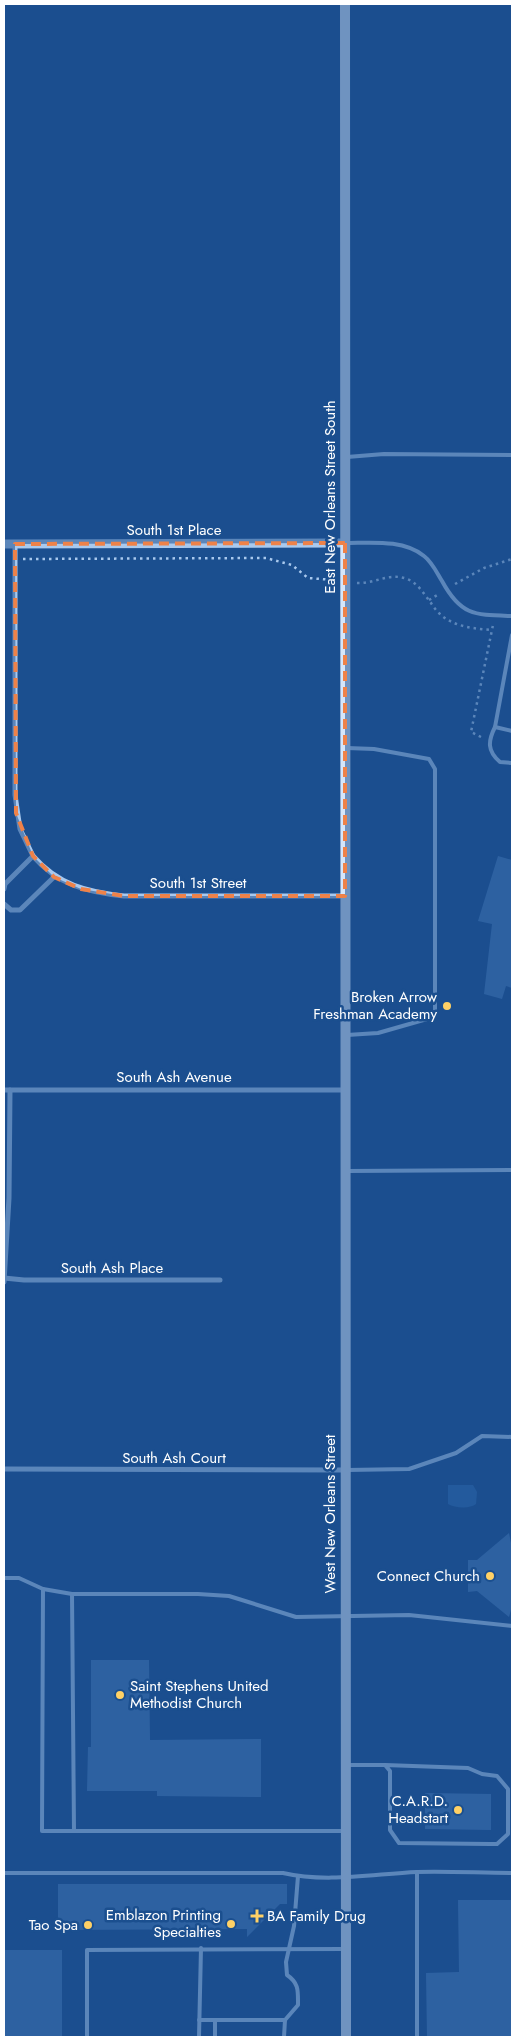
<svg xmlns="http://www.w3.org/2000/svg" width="516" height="2041" font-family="Jost,sans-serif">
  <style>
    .green { fill: #2e69ad }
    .building { fill: #4478b7 }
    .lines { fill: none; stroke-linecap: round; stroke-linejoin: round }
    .path { stroke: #a9c9ee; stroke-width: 2.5; stroke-dasharray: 2.5 4; stroke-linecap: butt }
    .service { stroke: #a9c9ee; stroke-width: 4 }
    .minor { stroke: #a9c9ee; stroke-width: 5 }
    .tertiary { stroke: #a9c9ee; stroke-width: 9 }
    .secondary { stroke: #d6e6fa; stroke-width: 10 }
    .marked { fill: none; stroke: #ee8249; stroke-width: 4; stroke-dasharray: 10 6; stroke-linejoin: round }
    .poi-dot { fill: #ffd166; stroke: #1b4f8f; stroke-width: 2 }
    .labels { text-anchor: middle; stroke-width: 5; stroke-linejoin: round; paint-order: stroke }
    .street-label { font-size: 15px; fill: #fff; stroke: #1b4f8f }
    .poi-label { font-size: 15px; fill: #fff; stroke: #1b4f8f; text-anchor: end }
  </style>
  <rect width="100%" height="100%" fill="#1b4f8f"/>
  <path class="green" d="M448 1485H473L477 1492 476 1504C470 1509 455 1508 448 1504Z"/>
  <g class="building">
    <path d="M498 856 512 860V988L506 986 502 999 484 994 492 924 478 921Z"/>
    <path d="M509 1533 512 1548V1606L509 1617 477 1591 468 1592V1560H477Z"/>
    <path d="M91 1660H149L150 1740 261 1739V1797L157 1796V1791H87L88 1747H91Z"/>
    <path d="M425 1793 491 1794V1830L425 1829Z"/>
    <path d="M58 1884H287V1904H280L247 1937V1929L58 1930Z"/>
    <path d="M458 1900H512V2037H427L426 1973 459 1972Z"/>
    <rect x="4" y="1950" width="58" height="87"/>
  </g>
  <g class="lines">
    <g class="path">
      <path d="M23 559 266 558 292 565 308 578 334 580"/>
      <path d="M357 583C374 584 390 572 407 579 418 583 424 594 431 603 445 626 468 628 492 630"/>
      <path d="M455 584 484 568 512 559"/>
      <path d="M429 600 439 594"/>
      <path d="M481 737 471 732 493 625"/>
    </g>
    <g class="service">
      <path d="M347 457 384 454 512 455"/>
      <path d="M345 543C371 543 403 539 424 556 432 562 437 573 442 581 461 616 475 615 512 616"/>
      <path d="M512 635 495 727 512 731"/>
      <path d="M495 727C488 741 487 751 500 762L512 763"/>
      <path d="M347 1035 378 1033 427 1019 435 1014V769L429 759 374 749 347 748"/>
      <path d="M347 1171 512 1170"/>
      <path d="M347 1470 409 1469 456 1453 482 1436 512 1437"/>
      <path d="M4 1578H19L43 1589 72 1594H198L229 1596 296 1617 409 1615 512 1626"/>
      <path d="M43 1589 42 1831H345"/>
      <path d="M72 1594 74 1831"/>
      <path d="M346 1765H385L390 1771V1830L399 1843 490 1844H497L508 1834V1789L497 1776 482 1774 468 1768 385 1765"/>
      <path d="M417 1872V2037"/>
      <path d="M4 1873H283C326 1883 373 1874 417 1872 448 1871 481 1873 512 1873"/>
      <path d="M199 2020H285"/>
      <path d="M215 2020V2037"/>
      <path d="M87 2037V1950L345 1949"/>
      <path d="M199 2037 201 1948"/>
      <path d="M284 2037 285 2020 298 2005C298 1991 299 1983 287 1975L286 1962 294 1926 298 1876"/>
    </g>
    <g class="minor">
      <path d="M33 856C58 885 87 892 124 896H345"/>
      <path d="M4 889 5 884 33 856 20 829 15 795V544"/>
      <path d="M4 904 11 910H20L54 877"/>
      <path d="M4 1090H345"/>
      <path d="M4 1278 24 1280H220"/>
      <path d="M4 1282 9 1198 10 1090"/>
      <path d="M4 1469 345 1470"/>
    </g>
    <path class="tertiary" d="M4 544 345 543"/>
    <path class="secondary" d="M345 4 346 2037"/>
  </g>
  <path d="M0 0H516V2041H0ZM345 543V896H124L81 889 54 877 33 856 16 813 15 544Z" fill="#1b4f8f" fill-opacity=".55" fill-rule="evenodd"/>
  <path class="marked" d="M345 543V896H124L81 889 54 877 33 856 16 813 15 544Z"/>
  <g class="poi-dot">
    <circle cx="447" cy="1006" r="5"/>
    <circle cx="490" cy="1576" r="5"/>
    <circle cx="120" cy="1695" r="5"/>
    <circle cx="458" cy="1810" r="5"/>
    <path d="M254.5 1908.5h5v5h5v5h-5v5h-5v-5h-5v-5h5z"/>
    <circle cx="231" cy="1924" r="5"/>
    <circle cx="88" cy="1925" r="5"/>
  </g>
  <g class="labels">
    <g class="street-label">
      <text transform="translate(330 497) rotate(-90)" y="5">East New Orleans Street South</text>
      <text x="174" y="535">South 1st Place</text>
      <text x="198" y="888">South 1st Street</text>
      <text x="174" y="1082">South Ash Avenue</text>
      <text x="112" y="1273">South Ash Place</text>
      <text x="174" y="1463">South Ash Court</text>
      <text transform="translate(330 1514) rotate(-90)" y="5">West New Orleans Street</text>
    </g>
    <g class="poi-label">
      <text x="437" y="1002">Broken Arrow<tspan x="437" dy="17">Freshman Academy</tspan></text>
      <text x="480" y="1581">Connect Church</text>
      <text x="130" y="1691" text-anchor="start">Saint Stephens United<tspan x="130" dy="17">Methodist Church</tspan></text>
      <text x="448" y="1806">C.A.R.D.<tspan x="448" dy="17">Headstart</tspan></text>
      <text x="221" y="1920">Emblazon Printing<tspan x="221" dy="17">Specialties</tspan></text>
      <text x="267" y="1921" text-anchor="start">BA Family Drug</text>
      <text x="78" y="1930">Tao Spa</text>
    </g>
  </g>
  <rect width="516" height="2041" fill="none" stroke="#ffffff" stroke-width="10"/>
</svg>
